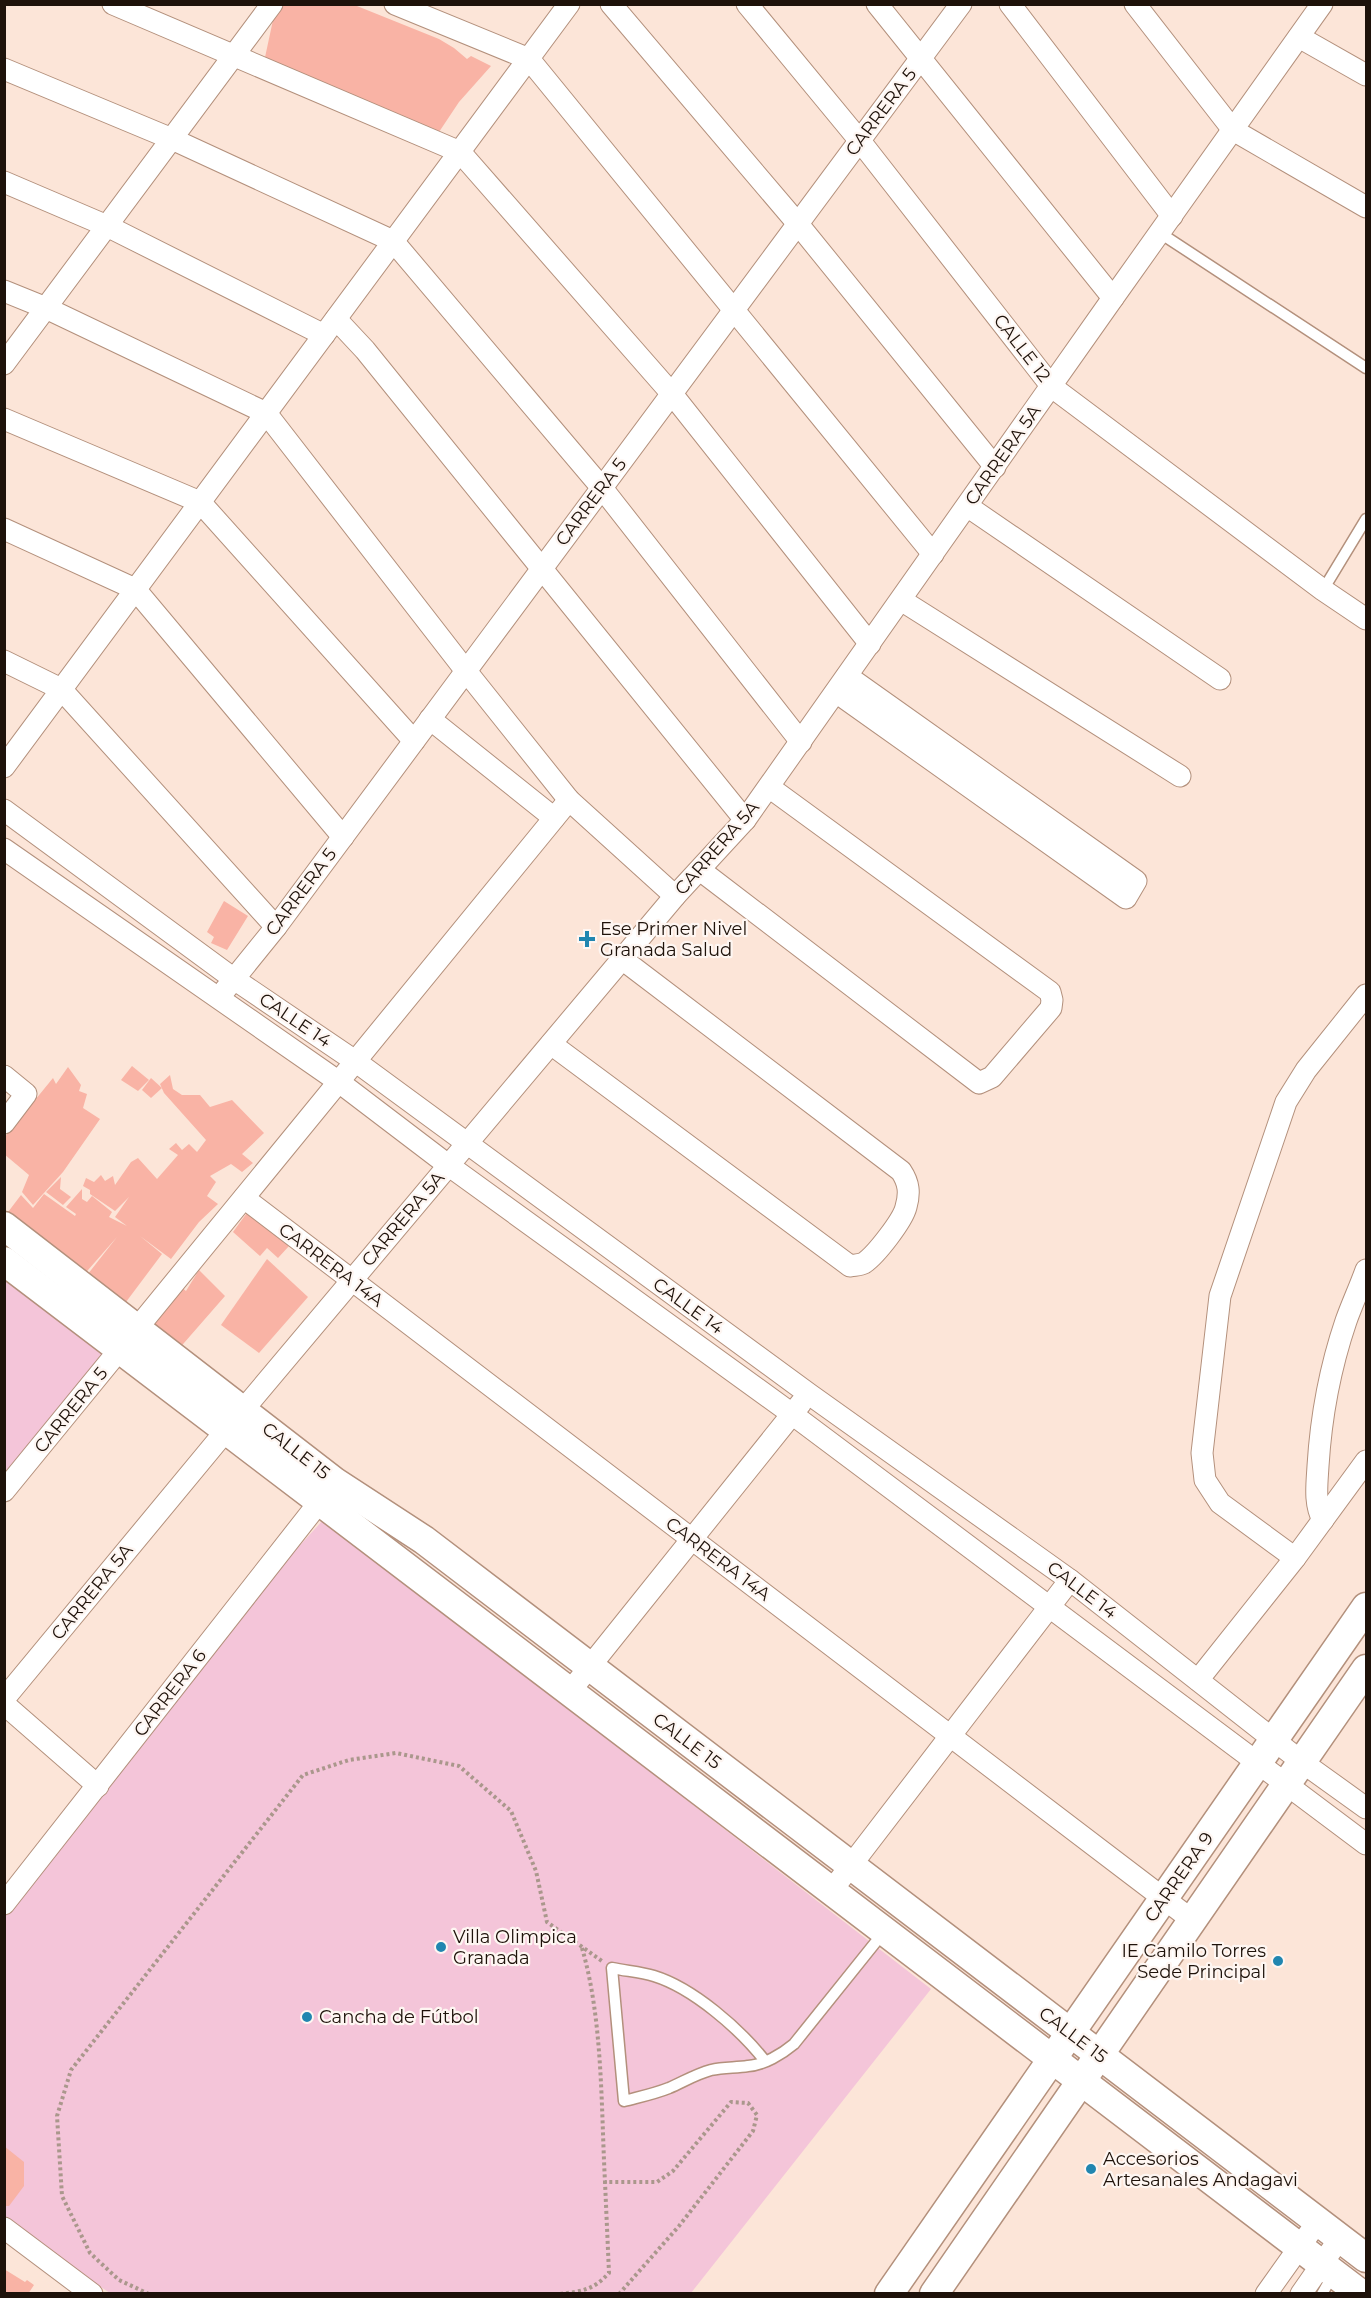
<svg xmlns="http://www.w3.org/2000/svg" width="1371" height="2298" font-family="Montserrat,sans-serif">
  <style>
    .green { fill: #f4c5d9 }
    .building { fill: #f9b3a5 }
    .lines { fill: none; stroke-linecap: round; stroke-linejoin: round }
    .lane-casing { stroke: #b3907c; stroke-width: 13 }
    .street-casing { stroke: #b3907c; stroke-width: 23 }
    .secondary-casing { stroke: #b3907c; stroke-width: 31 }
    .path { stroke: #aa978c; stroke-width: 4; stroke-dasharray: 3 3; stroke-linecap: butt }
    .lane { stroke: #fff; stroke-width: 10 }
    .street { stroke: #fff; stroke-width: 21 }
    .secondary { stroke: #fff; stroke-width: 28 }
    .poi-dot { fill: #2186b0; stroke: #fef6f2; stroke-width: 2 }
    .labels { text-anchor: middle; stroke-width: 4.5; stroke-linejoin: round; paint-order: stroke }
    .street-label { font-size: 18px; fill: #1e120a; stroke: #fef6f2 }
    .poi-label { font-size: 18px; fill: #1e120a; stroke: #fef6f2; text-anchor: start }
  </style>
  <rect width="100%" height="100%" fill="#fce5d8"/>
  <g class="green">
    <path d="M5 1273 109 1353 5 1479Z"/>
    <path d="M324 1519 931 1989 691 2293H110L5 2224 4 1905 206 1648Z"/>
  </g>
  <g class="building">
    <path d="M284 4H352L439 39 454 48 467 59 471 56 491 66 459 102 437 135 264 62 273 20Z"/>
    <path d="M224 901 248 916 227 950 211 943 214 937 207 932Z"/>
    <path d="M132 1066 149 1080 138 1091 121 1080Z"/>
    <path d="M68 1067 81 1085 79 1091 87 1094 83 1108 100 1119 63 1172 33 1205 22 1192 29 1175 4 1154V1138L53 1078 56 1084Z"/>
    <path d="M170 1075 173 1089 182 1095H200L210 1107 232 1100 264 1133 242 1154 253 1163 242 1172 231 1164 210 1176 216 1182 207 1196 218 1204 199 1222 171 1259 140 1236 162 1254 120 1310 84 1279 117 1237 81 1278 5 1216 21 1195 33 1208 44 1194 75 1216 76 1214 66 1207 82 1189V1199L87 1202 92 1196 112 1212 109 1217 127 1226 115 1217 129 1197 115 1211 90 1194V1190L83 1186 86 1178 94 1182 101 1175 105 1181 113 1176 115 1185 131 1162 138 1158 157 1179 178 1155 169 1149 176 1143 182 1150 189 1144 197 1152 206 1140 164 1093 160 1084Z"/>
    <path d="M151 1078 162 1088 151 1098 142 1090Z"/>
    <path d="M61 1177 60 1189 71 1197 63 1205 46 1192Z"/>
    <path d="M249 1210 289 1246 278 1258 267 1248 260 1256 233 1232Z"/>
    <path d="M267 1259 308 1297 259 1353 221 1325Z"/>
    <path d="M199 1270 225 1296 177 1351 148 1328 180 1286 186 1291Z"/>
    <path d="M4 2146 24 2162V2186L9 2206H4Z"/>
    <path d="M4 2269 25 2282 27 2280 34 2285 28 2294H4Z"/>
  </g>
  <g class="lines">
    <defs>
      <g id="lane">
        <path d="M1160 233 1366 368"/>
        <path d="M1323 590 1366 519"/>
        <path d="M765 2061C740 2029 693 1988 654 1976 641 1972 626 1971 612 1968L624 2101C639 2097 654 2094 669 2088 683 2082 696 2074 711 2070 724 2067 736 2068 748 2066 764 2065 782 2054 794 2044L883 1933"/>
        <path d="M1322 2294 1334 2273"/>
      </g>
      <g id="street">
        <path d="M113 4 460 152 672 394 870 644"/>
        <path d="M395 4 529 59 933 554"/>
        <path d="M611 4 798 224 995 467"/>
        <path d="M747 4 860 141 1052 387 1323 590 1366 619"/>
        <path d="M877 4 1113 298"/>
        <path d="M1010 4 1172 216"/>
        <path d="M1135 4 1233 130 1366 207"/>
        <path d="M1299 37 1366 75"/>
        <path d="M4 69 172 139 393 241 602 488 801 742"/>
        <path d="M4 182 107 226 324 335"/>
        <path d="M4 291 46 308 266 413 466 671 569 800 675 896"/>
        <path d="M336 319 365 350 745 820"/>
        <path d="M4 364 272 4"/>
        <path d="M4 419 200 502 414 741"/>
        <path d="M967 506 1220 679"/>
        <path d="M4 529 135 589 343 837"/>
        <path d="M901 600 1180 776"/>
        <path d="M4 661 61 689 276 927"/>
        <path d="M836 692 1126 898 1136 881 847 676"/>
        <path d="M430 719 554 818"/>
        <path d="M4 767 569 4"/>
        <path d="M4 810 234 979 355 1061 809 1394 1070 1580 1302 1762 1366 1808"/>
        <path d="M4 849 339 1082 448 1165 792 1414 1366 1844"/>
        <path d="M700 870 979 1083 992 1077 1051 1008 1052 1000 1050 992 769 787"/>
        <path d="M225 990 276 927 961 4"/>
        <path d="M551 1044 850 1266C855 1265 860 1265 864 1263 876 1255 903 1220 906 1207 910 1193 909 1183 901 1171L622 959"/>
        <path d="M4 1076 26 1094 4 1123"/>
        <path d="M244 1198 1192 1920"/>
        <path d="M4 1491 569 800"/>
        <path d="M1323 1520C1314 1504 1317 1484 1318 1466 1321 1417 1330 1368 1346 1321 1352 1304 1360 1287 1366 1270"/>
        <path d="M1295 1558 1220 1503 1205 1480 1202 1453 1220 1296 1286 1102 1306 1070 1366 995"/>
        <path d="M1198 1680 1295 1558 1366 1461"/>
        <path d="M571 1690 801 1403"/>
        <path d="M4 1699 243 1410 675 896 745 820 1113 298 1322 4"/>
        <path d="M4 1704 98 1786"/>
        <path d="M832 1890 1070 1580"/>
        <path d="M4 1904 328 1491"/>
        <path d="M4 2228 92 2294"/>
        <path d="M1266 2294 1318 2221"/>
        <path d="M1301 2294 1340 2238"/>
      </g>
      <g id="secondary">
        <path d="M4 1226 335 1482 424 1540 1366 2258"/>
        <path d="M4 1261 1361 2294"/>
        <path d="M889 2294 1366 1607"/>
        <path d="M934 2294 1366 1669"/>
      </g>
    </defs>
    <use href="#lane" class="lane-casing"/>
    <use href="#street" class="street-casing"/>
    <use href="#secondary" class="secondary-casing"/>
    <g class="path">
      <path d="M582 1948C603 2020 601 2107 605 2182H657L673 2171 731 2102 748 2103 757 2115 753 2131 679 2226 619 2294"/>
      <path d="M149 2294 119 2280 90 2253 62 2196 57 2116 71 2070 303 1775 349 1760 396 1753 459 1766 511 1811 536 1871 547 1922 602 1961"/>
      <path d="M560 2294C583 2291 593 2290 609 2273L605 2182"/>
    </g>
    <use href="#lane" class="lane"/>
    <use href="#street" class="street"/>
    <use href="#secondary" class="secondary"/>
  </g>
  <g class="poi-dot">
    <path d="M584 930h6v6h6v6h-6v6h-6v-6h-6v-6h6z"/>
    <circle cx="441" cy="1947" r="6"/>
    <circle cx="1278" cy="1961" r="6"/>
    <circle cx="307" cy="2017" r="6"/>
    <circle cx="1091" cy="2169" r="6"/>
  </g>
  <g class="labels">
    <g class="street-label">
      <text transform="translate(881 112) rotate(-53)" y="6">CARRERA 5</text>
      <text transform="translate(1022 348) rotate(52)" y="6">CALLE 12</text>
      <text transform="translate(1003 455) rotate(-55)" y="6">CARRERA 5A</text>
      <text transform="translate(591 502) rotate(-53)" y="6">CARRERA 5</text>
      <text transform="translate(717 848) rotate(-49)" y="6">CARRERA 5A</text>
      <text transform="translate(301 892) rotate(-53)" y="6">CARRERA 5</text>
      <text transform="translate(295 1020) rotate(34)" y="6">CALLE 14</text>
      <text transform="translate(403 1219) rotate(-50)" y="6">CARRERA 5A</text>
      <text transform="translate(331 1265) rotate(37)" y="6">CARRERA 14A</text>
      <text transform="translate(688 1306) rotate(36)" y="6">CALLE 14</text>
      <text transform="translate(71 1410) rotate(-51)" y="6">CARRERA 5</text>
      <text transform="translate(296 1451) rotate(38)" y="6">CALLE 15</text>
      <text transform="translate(718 1559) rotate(37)" y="6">CARRERA 14A</text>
      <text transform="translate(1082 1590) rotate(37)" y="6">CALLE 14</text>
      <text transform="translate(92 1592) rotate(-51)" y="6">CARRERA 5A</text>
      <text transform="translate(170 1693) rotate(-52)" y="6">CARRERA 6</text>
      <text transform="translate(687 1741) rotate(37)" y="6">CALLE 15</text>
      <text transform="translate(1179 1877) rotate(-55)" y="6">CARRERA 9</text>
      <text transform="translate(1073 2035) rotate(37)" y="6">CALLE 15</text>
    </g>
    <g class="poi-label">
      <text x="600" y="935">Ese Primer Nivel<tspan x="600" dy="21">Granada Salud</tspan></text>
      <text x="453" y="1943">Villa Olimpica<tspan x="453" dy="21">Granada</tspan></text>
      <text x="1266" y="1957" text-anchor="end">IE Camilo Torres<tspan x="1266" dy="21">Sede Principal</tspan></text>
      <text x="319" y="2023">Cancha de Fútbol</text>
      <text x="1103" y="2165">Accesorios<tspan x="1103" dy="21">Artesanales Andagavi</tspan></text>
    </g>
  </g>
  <rect width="1371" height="2298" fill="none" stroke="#1e120a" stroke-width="12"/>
</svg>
